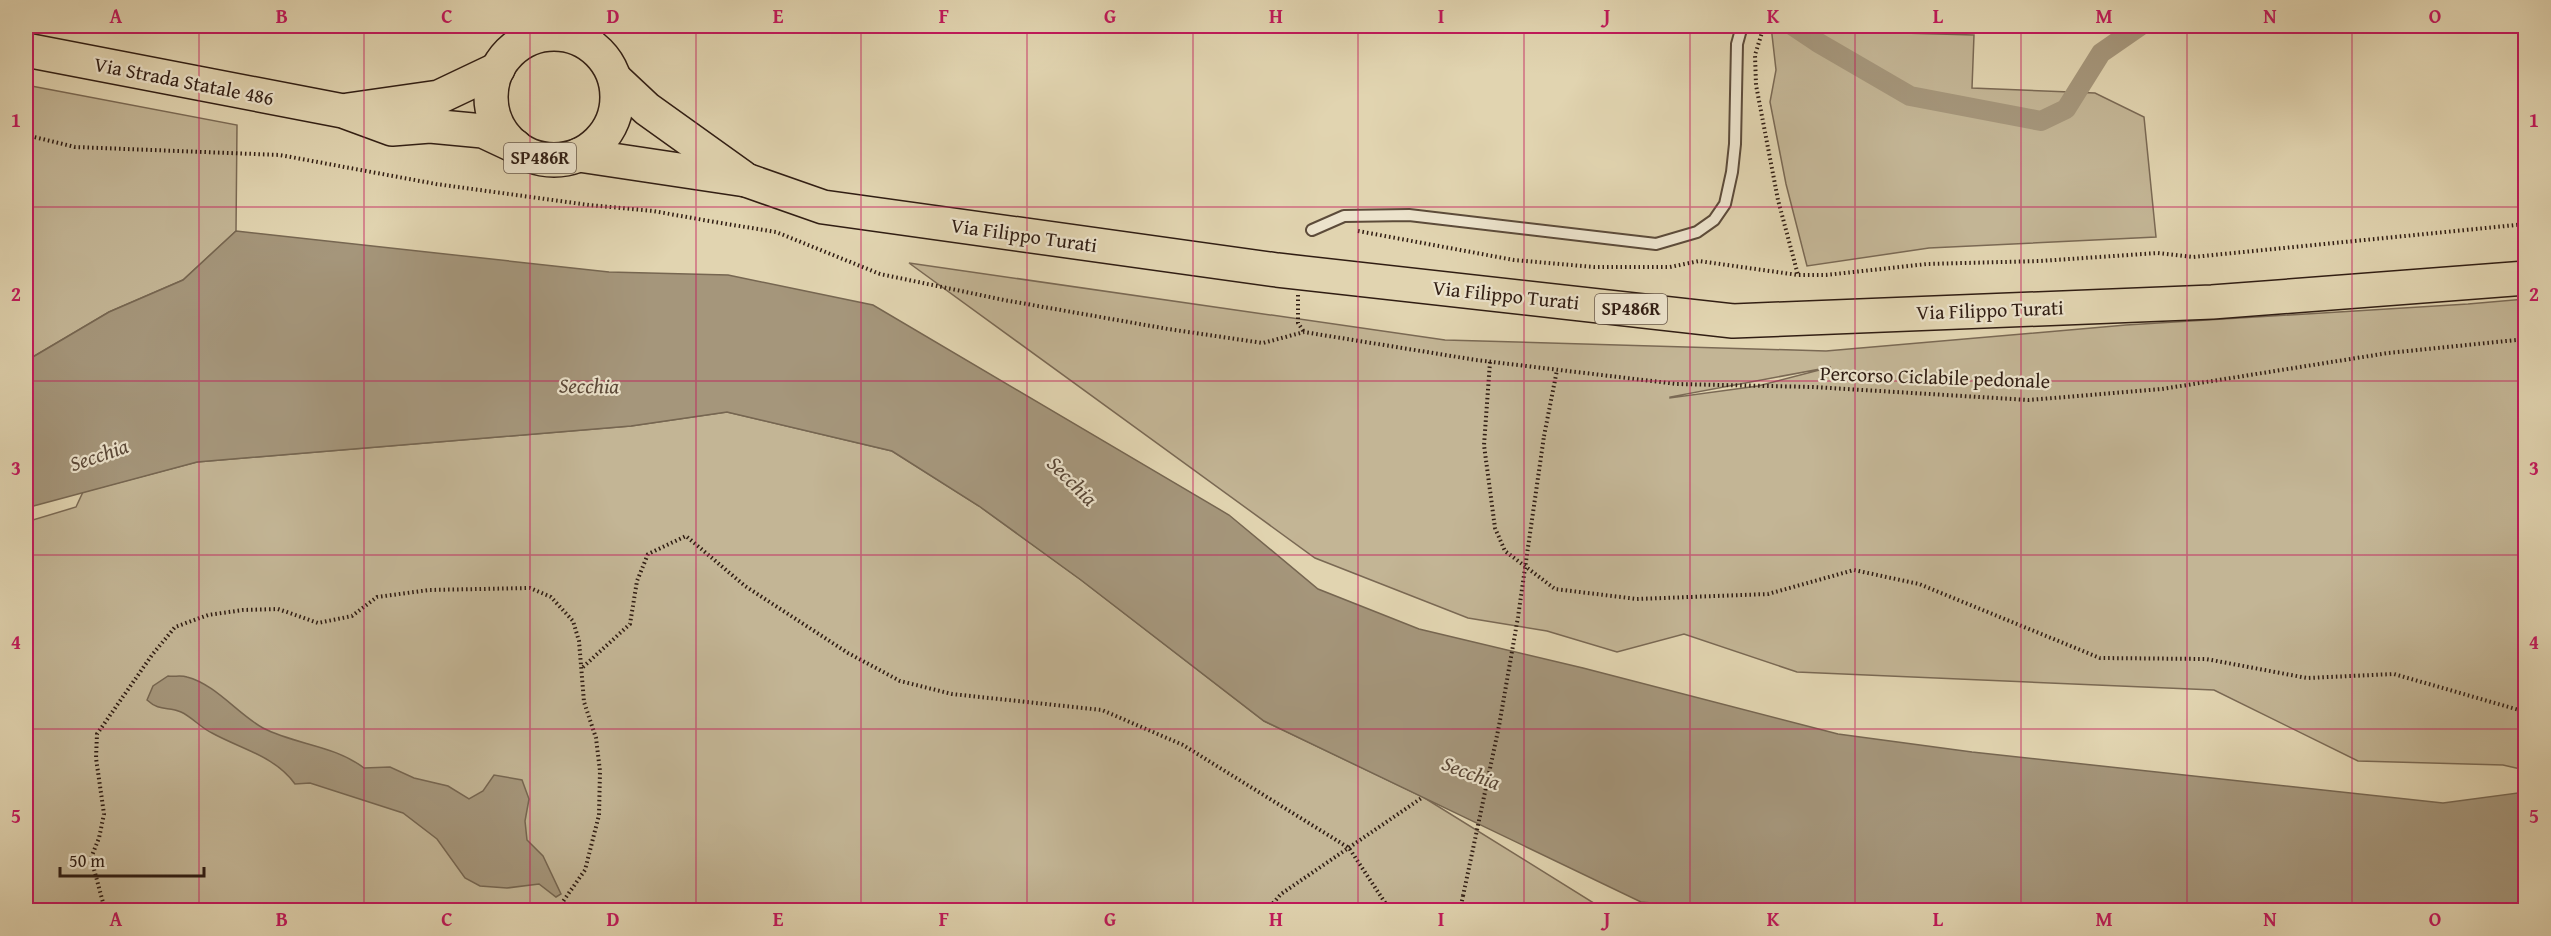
<svg xmlns="http://www.w3.org/2000/svg" width="2551" height="936" font-family="'Gentium Book Plus',serif">
  <style>
    .green { fill: #c3b595; stroke: #7a6954; stroke-width: 1.5; fill-rule: evenodd }
    .water { fill: #a5967b; stroke: #766651; stroke-width: 1.5 }
    .lines { fill: none; stroke-linecap: round; stroke-linejoin: round }
    .canal { stroke: #a5967b; stroke-width: 20 }
    .service-casing { stroke: #5c4b3a; stroke-width: 14 }
    .tertiary-casing { stroke: #5c4b3a; stroke-width: 28 }
    .primary-casing { stroke: #301d13; stroke-width: 36 }
    .trunk-casing { stroke: #301d13; stroke-width: 36 }
    .path { stroke: #301d13; stroke-width: 4; stroke-dasharray: 1.5 3; stroke-linecap: butt }
    .service { stroke: #ece3cc; stroke-width: 10 }
    .tertiary { stroke: #ece3cc; stroke-width: 26 }
    .primary { stroke: #e1d4b0; stroke-width: 33 }
    .trunk { stroke: #e1d4b0; stroke-width: 33 }
    .path-bridge { stroke: #301d13; stroke-width: 4; stroke-dasharray: 1.5 3; stroke-linecap: butt }
    .grid { fill: none; stroke: #c2185b; stroke-width: 1.5; stroke-opacity: 0.55 }
    .labels { text-anchor: middle; stroke-width: 4.5; stroke-linejoin: round; paint-order: stroke }
    .shield { fill: #ece3cc; stroke: #68584a; stroke-width: 1.5 }
    .shield-label { font-size: 18px; font-weight: bold; fill: #301d13 }
    .street-label { font-size: 20px; fill: #301d13; stroke: #ece3cc }
    .water-label { font-size: 21px; font-style: italic; fill: #594737; stroke: #ece3cc }
    .neatline { fill: none; stroke: #c2185b; stroke-width: 2 }
    .grid-label { font-size: 20px; text-anchor: middle; font-weight: bold; fill: #c2185b }
  </style>
  <rect width="100%" height="100%" fill="#e1d4b0"/>
  <filter id="stains"><feTurbulence type="fractalNoise" baseFrequency=".00333" numOctaves="4"/><feColorMatrix values="0 0 0 0 .2 0 0 0 0 .09 0 0 0 0 .02 0 0 0 .5 -.17"/></filter>
  <radialGradient id="worn" r=".72"><stop offset=".6" stop-color="#630" stop-opacity="0"/><stop offset="1" stop-color="#630" stop-opacity=".3"/></radialGradient>
  <g class="green">
    <path d="M1771 26H1813L1830 31 1974 35 1972 88 2095 93 2144 117 2156 237 1929 248 1807 266 1786 184 1770 102 1776 70Z"/>
    <path d="M26 85 237 125 236 231 183 280 109 312 26 361Z"/>
    <path d="M909 263 1445 340 1826 351 2126 325 2468 304 2525 299V770L2503 765 2358 761 2214 690 1797 672 1684 634 1617 652 1547 631 1468 618 1315 558ZM1831 367 1758 386 1670 398V397Z"/>
    <path d="M727 412 892 451 979 506 1081 580 1264 721 1423 797 1605 910H26V522L76 507 83 492 197 462 631 426Z"/>
  </g>
  <g class="water">
    <path d="M236 231 609 272 728 275 873 305 1229 515 1318 589 1419 629 1583 668 1838 734 1972 752 2443 803 2525 792V910H1725L1641 902 1264 721 1081 580 979 506 892 451 727 412 631 426 197 462 26 508V361L109 312 183 280Z"/>
    <path d="M168 676C174 677 181 675 187 677 215 684 239 715 263 728 296 745 334 745 364 768L390 767 414 778 448 786 469 799 483 791 494 775 522 780 529 799 525 821 527 840 543 856 561 894 556 897 539 884 507 888 480 886 465 878 437 839 403 813 310 783 295 784C275 756 241 749 212 733 201 728 192 717 181 712 168 706 160 712 147 700L153 686Z"/>
  </g>
  <g class="lines">
    <path class="canal" d="M1793 26 1817 42 1910 96 2041 121 2066 109 2101 53 2140 26"/>
    <defs>
      <path id="service" d="M1312 230 1344 216 1409 215 1656 244 1697 232 1714 220 1725 204 1732 172 1735 144 1737 44 1742 26"/>
      <g id="tertiary">
        <path d="M586 26 594 48"/>
        <path d="M514 48 524 26"/>
      </g>
      <g id="primary">
        <circle cx="554" cy="97" r="63"/>
        <path d="M26 50 343 111 392 129 430 126 483 131 515 146"/>
        <path d="M348 110 439 97 498 69"/>
        <path d="M746 180 823 207 1277 270 1733 321 2212 302 2526 278"/>
      </g>
      <g id="trunk">
        <path d="M615 79 647 109 742 177"/>
        <path d="M579 155 746 180"/>
      </g>
    </defs>
    <use href="#service" class="service-casing"/>
    <use href="#tertiary" class="tertiary-casing"/>
    <use href="#primary" class="primary-casing"/>
    <use href="#trunk" class="trunk-casing"/>
    <g class="path">
      <path d="M1764 26 1755 55 1756 85 1778 200 1798 275"/>
      <path d="M1966 26H1994"/>
      <path d="M26 135 75 147 280 155 436 184 589 205 653 211 715 222 776 232 880 274 1004 300 1168 329 1263 343 1304 332 1476 360 1677 384 1813 387 2029 400 2162 389 2388 353 2526 339"/>
      <path d="M1358 231 1514 260 1594 267H1670L1699 261 1798 275H1826L1927 264 2040 261 2158 253 2193 257 2526 224"/>
      <path d="M1298 295V323L1304 332"/>
      <path d="M1490 362 1484 445 1495 528 1505 551 1555 589 1637 599 1768 594 1854 570 1919 584 2100 658 2206 659 2307 678 2394 674 2526 712"/>
      <path d="M1544 436 1557 370"/>
      <path d="M583 667 630 624 637 581 648 554 686 536 745 586 848 653 900 681 952 694 1102 710 1183 745 1349 848 1390 910"/>
      <path d="M105 910 91 858 99 838 104 814 96 758 97 734 152 655 175 627 208 615 243 610 278 609 318 623 352 616 377 597 429 590 530 588 551 597 573 621 579 641 584 702 596 738 600 771 599 815 585 870 557 910"/>
      <path d="M1267 910 1281 894 1423 797"/>
      <path d="M1460 910 1463 896"/>
    </g>
    <use href="#service" class="service"/>
    <use href="#tertiary" class="tertiary"/>
    <use href="#primary" class="primary"/>
    <use href="#trunk" class="trunk"/>
    <path class="path-bridge" d="M1463 896 1499 726 1518 617 1544 436"/>
  </g>
  <path class="grid" d="M199 26V910M364 26V910M530 26V910M696 26V910M861 26V910M1027 26V910M1193 26V910M1358 26V910M1524 26V910M1690 26V910M1855 26V910M2021 26V910M2187 26V910M2352 26V910M26 207H2526M26 381H2526M26 555H2526M26 729H2526"/>
  <g class="labels">
    <g class="shield">
      <rect x="504" y="143" width="72" height="30" rx="4.5"/>
      <rect x="1595" y="294" width="72" height="30" rx="4.5"/>
    </g>
    <g class="shield-label">
      <text x="540" y="164">SP486R</text>
      <text x="1631" y="315">SP486R</text>
    </g>
    <g class="street-label">
      <text transform="translate(184 81) rotate(11)" y="7">Via Strada Statale 486</text>
      <text transform="translate(1024 235) rotate(8)" y="7">Via Filippo Turati</text>
      <text transform="translate(1506 295) rotate(6)" y="7">Via Filippo Turati</text>
      <text transform="translate(1990 310) rotate(-2)" y="7">Via Filippo Turati</text>
      <text transform="translate(1935 377) rotate(2)" y="7">Percorso Ciclabile pedonale</text>
    </g>
    <g class="water-label">
      <text transform="translate(589 386) rotate(1)" y="7">Secchia</text>
      <text transform="translate(99 455) rotate(-19)" y="7">Secchia</text>
      <text transform="translate(1072 481) rotate(45)" y="7">Secchia</text>
      <text transform="translate(1471 773) rotate(21)" y="7">Secchia</text>
    </g>
  </g>
  <rect width="2551" height="936" fill="none" stroke="#e1d4b0" stroke-width="66"/>
  <path d="M60 867v9h144v-9" fill="none" stroke="#301d13" stroke-width="3"/>
  <text x="69" y="867" font-size="18" fill="#301d13" stroke="#ece3cc" stroke-width="4.5" paint-order="stroke">50 m</text>
  <rect x="33" y="33" width="2485" height="870" class="neatline"/>
  <g class="grid-label">
    <text x="116" y="23">A</text>
    <text x="282" y="23">B</text>
    <text x="447" y="23">C</text>
    <text x="613" y="23">D</text>
    <text x="778" y="23">E</text>
    <text x="944" y="23">F</text>
    <text x="1110" y="23">G</text>
    <text x="1276" y="23">H</text>
    <text x="1441" y="23">I</text>
    <text x="1607" y="23">J</text>
    <text x="1773" y="23">K</text>
    <text x="1938" y="23">L</text>
    <text x="2104" y="23">M</text>
    <text x="2270" y="23">N</text>
    <text x="2435" y="23">O</text>
    <text x="16" y="127">1</text>
    <text x="2534" y="127">1</text>
    <text x="16" y="301">2</text>
    <text x="2534" y="301">2</text>
    <text x="16" y="475">3</text>
    <text x="2534" y="475">3</text>
    <text x="16" y="649">4</text>
    <text x="2534" y="649">4</text>
    <text x="16" y="823">5</text>
    <text x="2534" y="823">5</text>
    <text x="116" y="926">A</text>
    <text x="282" y="926">B</text>
    <text x="447" y="926">C</text>
    <text x="613" y="926">D</text>
    <text x="778" y="926">E</text>
    <text x="944" y="926">F</text>
    <text x="1110" y="926">G</text>
    <text x="1276" y="926">H</text>
    <text x="1441" y="926">I</text>
    <text x="1607" y="926">J</text>
    <text x="1773" y="926">K</text>
    <text x="1938" y="926">L</text>
    <text x="2104" y="926">M</text>
    <text x="2270" y="926">N</text>
    <text x="2435" y="926">O</text>
  </g>
  <rect width="100%" height="100%" filter="url(#stains)"/>
  <rect width="100%" height="100%" fill="url(#worn)"/>
</svg>
